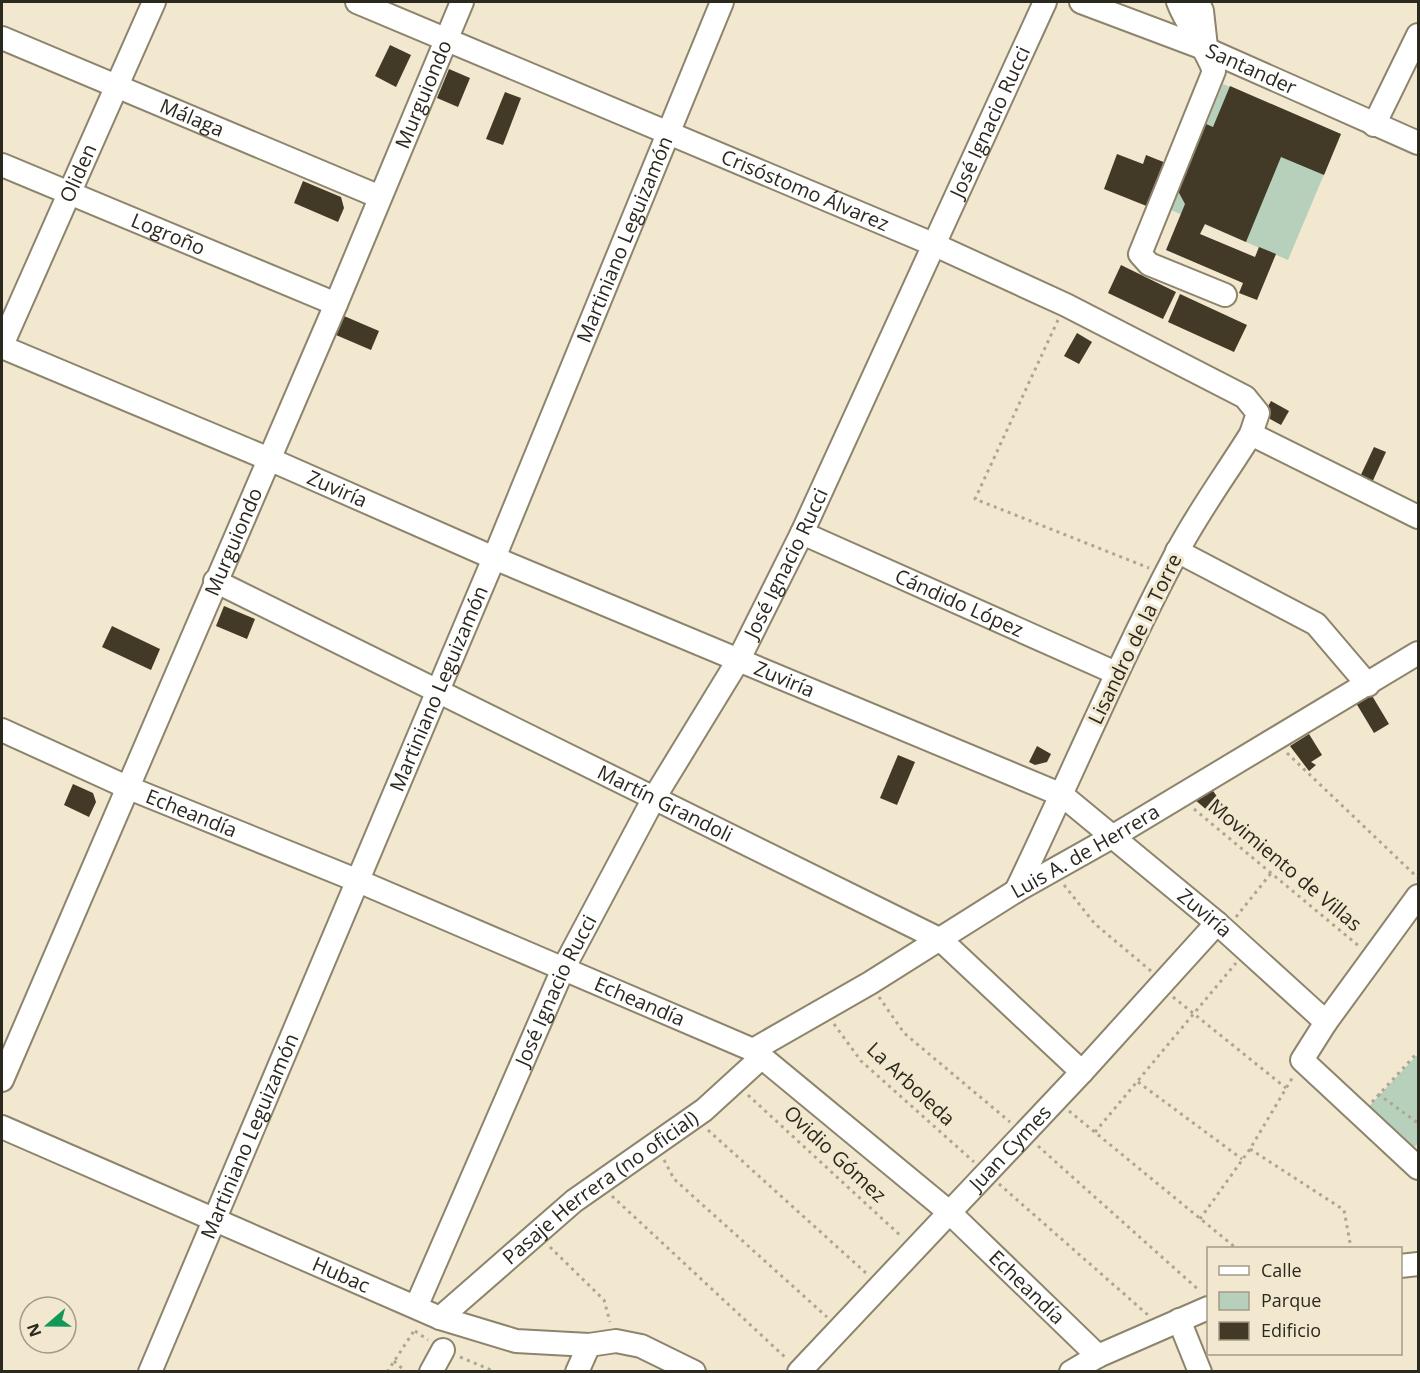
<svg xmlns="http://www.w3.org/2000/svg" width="1420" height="1373" font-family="'Open Sans',sans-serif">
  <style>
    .green { fill: #b6d0bb }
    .building { fill: #423a26 }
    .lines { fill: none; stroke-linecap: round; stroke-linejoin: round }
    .minor-casing { stroke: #8c846c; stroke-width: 26 }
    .path { stroke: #ada692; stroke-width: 3; stroke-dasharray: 3 4.5; stroke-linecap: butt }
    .minor { stroke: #fff; stroke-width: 22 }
    .labels { text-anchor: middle; stroke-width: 6; stroke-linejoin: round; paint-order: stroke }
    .street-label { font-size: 20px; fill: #2b281e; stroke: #f2e8cf }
  </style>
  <rect width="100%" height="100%" fill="#f2e8cf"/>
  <g class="green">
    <path d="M1223 84 1341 134 1288 260 1171 210Z"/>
    <path d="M1418 1054V1143L1406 1157 1361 1115Z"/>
  </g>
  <g class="building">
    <path d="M390 45 411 55 396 87 375 76Z"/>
    <path d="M449 69 470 78 458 107 437 98Z"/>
    <path d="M1230 86 1341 134 1324 175 1281 157 1246 242 1205 224 1200 234 1255 257 1259 247 1276 254 1257 300 1239 293 1243 283 1166 250 1185 204 1178 191 1206 124 1213 127Z"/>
    <path d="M505 92 521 98 503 145 486 139Z"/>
    <path d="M1117 154 1143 164 1146 155 1171 165 1154 209 1104 189Z"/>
    <path d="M303 181 341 197 344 208 338 222 294 203Z"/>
    <path d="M1121 265 1176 292 1163 319 1108 293Z"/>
    <path d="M1180 294 1247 325 1234 352 1168 322Z"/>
    <path d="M344 316 379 331 371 350 336 335Z"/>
    <path d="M1077 333 1092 342 1079 364 1064 356Z"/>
    <path d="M1271 401 1289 411 1281 425 1263 415Z"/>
    <path d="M1374 447 1386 452 1370 487 1358 481Z"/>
    <path d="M224 606 255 619 247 639 216 626Z"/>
    <path d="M112 626 160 649 151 670 102 647Z"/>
    <path d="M1371 694 1389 724 1374 733 1356 703Z"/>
    <path d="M1309 734 1322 755 1311 762 1316 765 1309 771 1290 746Z"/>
    <path d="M1037 746 1051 754 1047 762 1035 765 1029 762Z"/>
    <path d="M898 755 915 762 897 805 880 798Z"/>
    <path d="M73 784 93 793 96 802 89 817 64 805Z"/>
    <path d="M1211 788 1225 808 1215 817 1194 799Z"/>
  </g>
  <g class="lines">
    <defs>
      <g id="minor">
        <path id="s1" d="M357 2 935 245 1066 305 1245 397 1258 413 1251 434C1226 474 1198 512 1176 554 1118 664 1070 779 1016 891"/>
        <path id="s2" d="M1081 2 1206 49 1418 143"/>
        <path d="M1178 2C1187 26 1205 46 1214 71L1140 254 1149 264 1225 295"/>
        <path d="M1198 2 1202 11 1206 47"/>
        <path id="s3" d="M2 38 380 197"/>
        <path d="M1374 125 1418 35"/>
        <path id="s4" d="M2 165 336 304"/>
        <path id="s5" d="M2 345 154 2"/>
        <path id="s6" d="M2 347 269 459 494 558 1062 795 1217 923 1326 1022 1302 1060 1418 1168"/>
        <path d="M1251 434 1418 517"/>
        <path id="s7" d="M802 533 1116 673"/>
        <path d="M1177 551 1316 624 1368 685"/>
        <path id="s8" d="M215 581 941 940 1082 1072"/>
        <path id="s9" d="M2 730 129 788 356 880 753 1050 949 1212 1098 1356"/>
        <path d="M1326 1022 1418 896"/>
        <path id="s10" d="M753 1050 870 983 1016 891 1112 837 1418 653"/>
        <path id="s11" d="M2 1080 336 304 462 2"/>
        <path id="s12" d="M2 1127 440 1318 516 1341 589 1345 616 1341 641 1346 694 1372"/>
        <path d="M1400 1266 1418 1264"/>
        <path id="s13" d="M416 1307 563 969 654 798 739 659 802 533 1045 2"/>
        <path id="s14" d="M440 1318 574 1201 704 1110 762 1057"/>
        <path d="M1179 1320 1200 1372"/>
        <path id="s15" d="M150 1372 494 558 722 2"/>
        <path d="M431 1372 443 1350"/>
        <path d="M577 1372 589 1345"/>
        <path id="s16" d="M799 1372 1082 1072 1217 923"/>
        <path d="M1071 1372 1098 1356 1208 1308"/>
      </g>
    </defs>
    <use href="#minor" class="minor-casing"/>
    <g class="path">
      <path d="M1058 320 975 499 1149 568"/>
      <path d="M1287 753 1418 878"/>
      <path d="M1194 809 1360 947"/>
      <path d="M1064 885 1095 924 1151 971"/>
      <path d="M1236 917 1272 872"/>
      <path d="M879 997 904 1033 1010 1122"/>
      <path d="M1173 997 1286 1088"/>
      <path d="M834 1024 861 1061 974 1162"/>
      <path d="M1138 1082 1242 1159"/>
      <path d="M1378 1094 1418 1123"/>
      <path d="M748 1095 902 1237"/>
      <path d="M1372 1102 1418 1052"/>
      <path d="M1069 1111 1236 1248"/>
      <path d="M708 1130 867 1274"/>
      <path d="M1095 1132 1236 963"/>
      <path d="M1038 1146 1200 1291"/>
      <path d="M1250 1149 1344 1210 1351 1248"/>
      <path d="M664 1160 674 1179 827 1317"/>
      <path d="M999 1184 1148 1315"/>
      <path d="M612 1196 787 1359"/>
      <path d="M1200 1219 1250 1149 1294 1075"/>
      <path d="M550 1247 604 1300 610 1322"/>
      <path d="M415 1331 428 1340"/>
      <path d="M460 1357 496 1372"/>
      <path d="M394 1361 406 1372"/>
      <path d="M387 1372 414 1331"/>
    </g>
    <use href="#minor" class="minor"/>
  </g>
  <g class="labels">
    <g class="street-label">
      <text dy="7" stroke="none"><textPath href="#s2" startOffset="183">Santander</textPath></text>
      <text dy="7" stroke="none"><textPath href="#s11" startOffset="1072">Murguiondo</textPath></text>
      <text dy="7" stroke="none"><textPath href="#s3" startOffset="206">Málaga</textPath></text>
      <text dy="7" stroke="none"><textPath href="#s13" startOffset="1318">José Ignacio Rucci</textPath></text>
      <text dy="7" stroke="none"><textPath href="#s5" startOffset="188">Oliden</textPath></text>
      <text dy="7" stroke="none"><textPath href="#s1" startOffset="486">Crisóstomo Álvarez</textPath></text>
      <text dy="7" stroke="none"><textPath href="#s4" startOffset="180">Logroño</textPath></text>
      <text dy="7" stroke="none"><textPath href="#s15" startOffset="1228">Martiniano Leguizamón</textPath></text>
      <text dy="7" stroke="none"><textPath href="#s6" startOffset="364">Zuviría</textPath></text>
      <text dy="7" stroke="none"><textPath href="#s11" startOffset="586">Murguiondo</textPath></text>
      <text dy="7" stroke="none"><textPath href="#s13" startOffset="832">José Ignacio Rucci</textPath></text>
      <text dy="7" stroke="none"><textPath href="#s7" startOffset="172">Cándido López</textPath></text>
      <text transform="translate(1135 639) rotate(-64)" y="7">Lisandro de la Torre</text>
      <text dy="7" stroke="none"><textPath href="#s6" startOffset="850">Zuviría</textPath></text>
      <text dy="7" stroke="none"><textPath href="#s15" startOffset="742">Martiniano Leguizamón</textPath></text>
      <text dy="7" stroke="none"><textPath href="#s8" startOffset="502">Martín Grandoli</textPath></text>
      <text dy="7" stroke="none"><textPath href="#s9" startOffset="207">Echeandía</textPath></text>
      <text dy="7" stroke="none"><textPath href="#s10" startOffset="387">Luis A. de Herrera</textPath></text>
      <text transform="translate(1285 865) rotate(40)" y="7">Movimiento de Villas</text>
      <text dy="7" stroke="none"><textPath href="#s6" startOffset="1336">Zuviría</textPath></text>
      <text dy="7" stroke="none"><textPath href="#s13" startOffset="346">José Ignacio Rucci</textPath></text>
      <text dy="7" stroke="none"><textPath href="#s9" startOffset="693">Echeandía</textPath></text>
      <text transform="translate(911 1084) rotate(43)" y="7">La Arboleda</text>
      <text dy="7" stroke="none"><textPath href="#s15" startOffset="256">Martiniano Leguizamón</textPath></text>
      <text dy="7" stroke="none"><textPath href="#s16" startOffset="308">Juan Cymes</textPath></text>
      <text transform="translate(835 1154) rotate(43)" y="7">Ovidio Gómez</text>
      <text dy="7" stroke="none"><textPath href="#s14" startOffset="207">Pasaje Herrera (no oficial)</textPath></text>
      <text dy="7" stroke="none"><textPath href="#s12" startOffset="370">Hubac</textPath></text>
      <text dy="7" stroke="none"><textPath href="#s9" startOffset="1179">Echeandía</textPath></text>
    </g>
  </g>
  <rect width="1420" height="1373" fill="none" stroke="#2b281e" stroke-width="6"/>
  <rect x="1207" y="1247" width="195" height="108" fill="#f2e8cf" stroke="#a29b88" stroke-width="1.5"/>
  <rect x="1219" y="1266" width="30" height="9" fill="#ffffff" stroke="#a29b88" stroke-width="1.5"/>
  <text x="1261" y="1277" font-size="18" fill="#2b281e">Calle</text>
  <rect x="1219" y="1292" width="30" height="18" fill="#b6d0bb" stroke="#a29b88" stroke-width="1.5"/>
  <text x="1261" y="1307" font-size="18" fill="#2b281e">Parque</text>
  <rect x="1219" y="1322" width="30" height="18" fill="#423a26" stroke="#a29b88" stroke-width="1.5"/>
  <text x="1261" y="1337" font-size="18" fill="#2b281e">Edificio</text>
  <g transform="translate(48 1325) rotate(250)"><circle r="28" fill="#f2e8cf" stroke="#a29b88" stroke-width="1.5"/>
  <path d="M0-4.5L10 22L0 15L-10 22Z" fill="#149858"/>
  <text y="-9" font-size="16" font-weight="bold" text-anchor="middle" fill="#2b281e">N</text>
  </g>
</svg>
